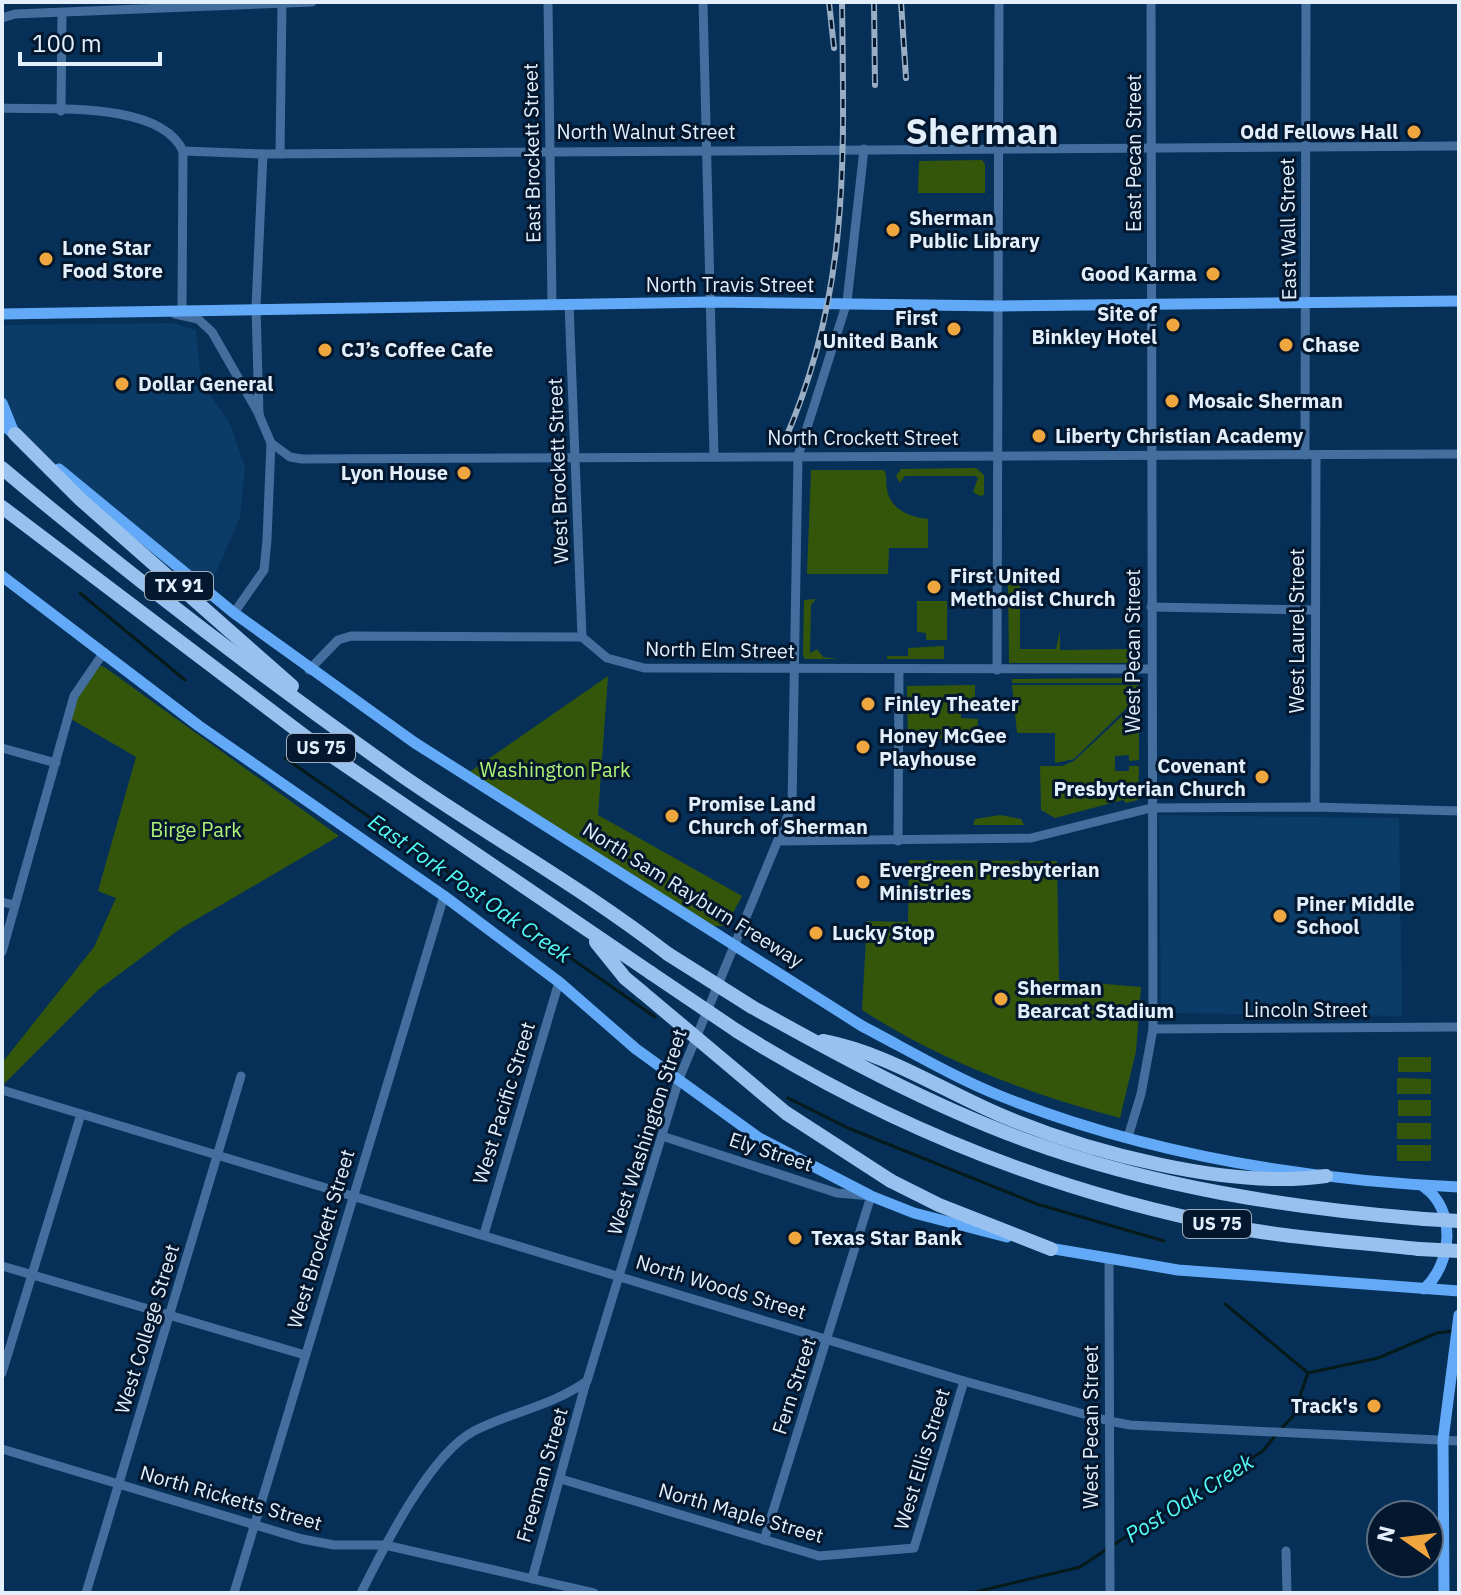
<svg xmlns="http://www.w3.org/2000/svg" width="1461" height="1595" font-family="'IBM Plex Sans',sans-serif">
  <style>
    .built { fill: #0b3b67 }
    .green { fill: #34560b }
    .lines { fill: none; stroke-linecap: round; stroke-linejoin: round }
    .stream { stroke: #051a19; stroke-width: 3 }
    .minor { stroke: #436e9e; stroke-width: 9 }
    .major { stroke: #62aaf8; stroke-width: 11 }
    .highway { stroke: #98c1f0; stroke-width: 14 }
    .rail-casing { stroke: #99aec4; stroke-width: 6 }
    .rail { stroke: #03182f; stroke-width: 3; stroke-dasharray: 9; stroke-linecap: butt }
    .highway-bridge { stroke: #98c1f0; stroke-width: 14 }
    .poi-dot { fill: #f0a63e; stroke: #03182f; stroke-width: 3 }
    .labels { text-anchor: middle; stroke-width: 6; stroke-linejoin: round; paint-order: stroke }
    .shield { fill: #03182f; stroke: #a0aebe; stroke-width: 2 }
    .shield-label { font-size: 18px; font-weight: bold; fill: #e4effc }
    .street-label { font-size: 20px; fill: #e4effc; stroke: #03182f }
    .poi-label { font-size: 20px; font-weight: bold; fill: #e4effc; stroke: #03182f; text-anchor: start }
    .park-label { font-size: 20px; fill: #b2f377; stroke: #03182f }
    .water-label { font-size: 22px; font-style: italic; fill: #54fcf6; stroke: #03182f }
    .town-label { font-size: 36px; font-weight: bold; fill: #e4effc; stroke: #03182f }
  </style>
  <rect width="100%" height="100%" fill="#063058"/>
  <g class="built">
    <path d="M173 323 196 330 200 370 207 391 230 424 245 467 240 517 210 586 24 439 2 393V326L5 325Z"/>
    <path d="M1159 815 1399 818 1402 1016 1161 1013Z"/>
  </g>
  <g class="green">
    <path d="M982 160 985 164V193H918L919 161Z"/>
    <path d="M976 468 984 475V495L980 496 973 492 978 478 975 476H905L900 483 896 476 901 469Z"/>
    <path d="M811 470H884C888 477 885 480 887 489 890 509 909 517 928 519V548H889L888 574H807Z"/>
    <path d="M1008 583H1020V649H1056L1060 631V650L1136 649 1139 630 1141 660 1136 663H1009Z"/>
    <path d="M816 599 811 605 810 653 817 649 823 657 838 659H805L803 656 804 600Z"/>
    <path d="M947 601V640H926V633L917 632V601Z"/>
    <path d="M944 646V659H887V656H908V648Z"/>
    <path d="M103 666 339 836 180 929 98 990 3 1085 2 1063 94 947 116 898 98 891 136 757 71 719 77 699 97 667Z"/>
    <path d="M608 676 598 815 742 896 726 926H714L468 773Z"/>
    <path d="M1126 678 1138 679 1139 683H1012V679Z"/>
    <path d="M975 685V708H961V718L978 719 977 739H959L956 747 955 739H912V746H908L907 686Z"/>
    <path d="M1012 685H1139V696L1074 759 1055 763V733H1017Z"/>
    <path d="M1139 700V760L1129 761V755L1115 756V771H1129V766H1139L1138 800 1126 803 1123 800 1055 818 1041 810 1040 766H1062L1074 761Z"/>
    <path d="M1000 815 1021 819 1024 825H973L975 819Z"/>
    <path d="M909 860 1057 861 1059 980 1141 987 1136 1051 1120 1118C1031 1095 939 1060 862 1010L867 921 908 922Z"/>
    <rect x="1398" y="1057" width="33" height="15"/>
    <path d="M1397 1078 1431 1079V1094H1397Z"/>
    <rect x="1398" y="1100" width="33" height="16"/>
    <rect x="1397" y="1123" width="34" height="16"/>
    <rect x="1397" y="1145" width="34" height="16"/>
  </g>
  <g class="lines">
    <g class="stream">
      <path d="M80 593 185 680"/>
      <path d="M285 758 655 1017"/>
      <path d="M788 1098 848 1128 1037 1204 1164 1241"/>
      <path d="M1225 1304 1308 1373"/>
      <path d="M1280 1430 1293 1416 1308 1373 1378 1358 1437 1333 1453 1331"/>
      <path d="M1113 1545 1263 1451 1275 1436"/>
      <path d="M971 1593 1080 1567 1107 1549"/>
    </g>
    <g class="minor">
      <path d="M548 2 552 304"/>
      <path d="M703 2 714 457"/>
      <path d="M2 18 15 14 312 2"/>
      <path d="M2 108C51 110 160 101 183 151L263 154 1459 146"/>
      <path d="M61 111 62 13"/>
      <path d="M280 154 282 2"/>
      <path d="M569 304 582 637"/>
      <path d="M182 309 183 151"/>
      <path d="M175 314 198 319 212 332 259 414"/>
      <path d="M271 443 290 457 302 459 1459 454"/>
      <path d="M1305 455 1306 2"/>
      <path d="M1151 607 1314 610"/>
      <path d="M234 613 264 570 267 540 271 443 259 415 256 307 263 154"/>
      <path d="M309 670 338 640 351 636 582 637 607 658 644 668 1151 669"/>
      <path d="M997 670 999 2"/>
      <path d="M2 748 56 763"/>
      <path d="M1315 807 1316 455"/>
      <path d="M779 841 1031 838 1151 808 1315 807 1459 811"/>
      <path d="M898 841 899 670"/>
      <path d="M2 902 14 905"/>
      <path d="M2 952 74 696 104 652"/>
      <path d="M1153 1029 1459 1027"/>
      <path d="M2 1090 964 1381 1109 1421 1130 1425 1459 1441"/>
      <path d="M662 1136 837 1193 871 1196 764 1540"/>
      <path d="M1128 1137 1141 1094 1153 1029 1151 2"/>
      <path d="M484 1234 559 982"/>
      <path d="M1109 1261 1110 1593"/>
      <path d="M2 1266 305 1355"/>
      <path d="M2 1373 81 1114"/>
      <path d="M2 1449 302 1539 334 1545H385L594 1593"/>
      <path d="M561 1479 819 1556 914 1548 964 1381"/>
      <path d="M1286 1551 1287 1593"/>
      <path d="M532 1579 586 1382"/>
      <path d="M86 1593 241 1076"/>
      <path d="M234 1593 444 896"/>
      <path d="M361 1593C383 1549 430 1454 474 1431 511 1412 552 1406 587 1381L679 1079 792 806 798 456 847 302 864 149"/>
    </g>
    <g class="major">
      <path d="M2 314 712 302 1000 306 1459 301"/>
      <path d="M2 403 13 430"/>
      <path d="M2 424 20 439"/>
      <path d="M59 469 234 613 415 743 862 1026C908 1050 955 1078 1003 1097 1147 1154 1305 1180 1459 1187"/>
      <path d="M2 576 199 726 444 896 559 982 636 1049 759 1138 871 1196 914 1213 1007 1237"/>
      <path d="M1424 1187C1457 1210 1452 1264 1424 1289"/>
      <path d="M1043 1247 1178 1270 1459 1291"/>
      <path d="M1444 1593 1443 1440 1459 1315"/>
    </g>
    <g class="highway">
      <path d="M15 434 80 499 292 686"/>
      <path d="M2 468C130 576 264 678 401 775 489 836 583 888 668 954"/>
      <path d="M2 507 323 750 651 973"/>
      <path d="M596 942 625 978 642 992"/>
      <path d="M752 1007C840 1056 930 1105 1025 1140 1153 1187 1289 1208 1424 1219"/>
      <path d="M737 1031C892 1128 1058 1194 1238 1228 1297 1239 1359 1242 1419 1249"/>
      <path d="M823 1041C886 1053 940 1089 998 1114 1087 1152 1230 1190 1326 1176"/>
      <path d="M891 1181 939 1205 1051 1249"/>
    </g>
    <defs>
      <g id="rail">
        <path d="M829 2 834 48"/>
        <path d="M874 2 875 85"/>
        <path d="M901 2 906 78"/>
        <path d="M784 442C850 293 844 160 842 2"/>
      </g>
    </defs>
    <use href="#rail" class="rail-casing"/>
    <use href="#rail" class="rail"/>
    <g class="highway-bridge">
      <path d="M668 954 752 1007"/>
      <path d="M651 973 737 1031"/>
      <path d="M642 992 786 1113 891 1181"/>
      <path d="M1424 1219 1459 1221"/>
      <path d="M1419 1249 1459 1251"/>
    </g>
  </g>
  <g class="poi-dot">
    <circle cx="1414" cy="132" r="8"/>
    <circle cx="893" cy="230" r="8"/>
    <circle cx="46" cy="259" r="8"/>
    <circle cx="1213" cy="274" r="8"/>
    <circle cx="1173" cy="325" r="8"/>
    <circle cx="954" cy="329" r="8"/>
    <circle cx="1286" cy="345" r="8"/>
    <circle cx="325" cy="350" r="8"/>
    <circle cx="122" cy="384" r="8"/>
    <circle cx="1172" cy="401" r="8"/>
    <circle cx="1039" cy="436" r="8"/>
    <circle cx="464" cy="473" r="8"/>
    <circle cx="934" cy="587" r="8"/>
    <circle cx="868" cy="704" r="8"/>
    <circle cx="863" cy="747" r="8"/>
    <circle cx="1262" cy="777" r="8"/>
    <circle cx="672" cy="816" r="8"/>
    <circle cx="863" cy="882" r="8"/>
    <circle cx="1280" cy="916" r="8"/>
    <circle cx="816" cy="933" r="8"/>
    <circle cx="1001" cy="999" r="8"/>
    <circle cx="795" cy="1238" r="8"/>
    <circle cx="1374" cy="1406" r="8"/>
  </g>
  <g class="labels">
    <g class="shield">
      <rect x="145" y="572" width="68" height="28" rx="6"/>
      <rect x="287" y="734" width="68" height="28" rx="6"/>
      <rect x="1183" y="1210" width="68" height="28" rx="6"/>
    </g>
    <g class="shield-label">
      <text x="179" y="592">TX 91</text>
      <text x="321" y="754">US 75</text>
      <text x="1217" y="1230">US 75</text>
    </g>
    <g class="street-label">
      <text x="646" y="139">North Walnut Street</text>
      <text transform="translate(532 153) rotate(-91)" y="7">East Brockett Street</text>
      <text transform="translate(1134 153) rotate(-90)" y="7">East Pecan Street</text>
      <text transform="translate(1288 229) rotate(-91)" y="7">East Wall Street</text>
      <text x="730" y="292">North Travis Street</text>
      <text x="863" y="445">North Crockett Street</text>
      <text transform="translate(558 471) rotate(-92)" y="7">West Brockett Street</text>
      <text transform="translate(1297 631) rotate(-90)" y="7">West Laurel Street</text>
      <text transform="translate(720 650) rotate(1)" y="7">North Elm Street</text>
      <text transform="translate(1133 651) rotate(-90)" y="7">West Pecan Street</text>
      <text transform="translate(693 895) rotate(32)" y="7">North Sam Rayburn Freeway</text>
      <text x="1306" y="1017">Lincoln Street</text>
      <text transform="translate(504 1103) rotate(-73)" y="7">West Pacific Street</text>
      <text transform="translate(647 1132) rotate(-72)" y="7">West Washington Street</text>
      <text transform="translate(771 1152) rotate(18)" y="7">Ely Street</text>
      <text transform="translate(321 1239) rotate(-73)" y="7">West Brockett Street</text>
      <text transform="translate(721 1287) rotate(17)" y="7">North Woods Street</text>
      <text transform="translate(147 1329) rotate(-73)" y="7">West College Street</text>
      <text transform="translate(794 1386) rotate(-72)" y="7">Fern Street</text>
      <text transform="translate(1091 1427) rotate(-90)" y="7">West Pecan Street</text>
      <text transform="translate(922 1459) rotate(-73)" y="7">West Ellis Street</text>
      <text transform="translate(542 1475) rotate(-74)" y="7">Freeman Street</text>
      <text transform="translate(231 1498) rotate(16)" y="7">North Ricketts Street</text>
      <text transform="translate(741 1513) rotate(16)" y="7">North Maple Street</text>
    </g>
    <g class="poi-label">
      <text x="1398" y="139" text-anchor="end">Odd Fellows Hall</text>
      <text x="909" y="225">Sherman<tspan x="909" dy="23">Public Library</tspan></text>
      <text x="62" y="255">Lone Star<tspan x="62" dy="23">Food Store</tspan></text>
      <text x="1197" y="281" text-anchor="end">Good Karma</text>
      <text x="1157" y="321" text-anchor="end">Site of<tspan x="1157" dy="23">Binkley Hotel</tspan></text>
      <text x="938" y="325" text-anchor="end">First<tspan x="938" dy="23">United Bank</tspan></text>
      <text x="1302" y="352">Chase</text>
      <text x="341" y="357">CJ’s Coffee Cafe</text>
      <text x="138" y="391">Dollar General</text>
      <text x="1188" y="408">Mosaic Sherman</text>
      <text x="1055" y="443">Liberty Christian Academy</text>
      <text x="448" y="480" text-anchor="end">Lyon House</text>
      <text x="950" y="583">First United<tspan x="950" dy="23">Methodist Church</tspan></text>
      <text x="884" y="711">Finley Theater</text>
      <text x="879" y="743">Honey McGee<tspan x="879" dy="23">Playhouse</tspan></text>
      <text x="1246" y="773" text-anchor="end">Covenant<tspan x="1246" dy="23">Presbyterian Church</tspan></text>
      <text x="688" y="811">Promise Land<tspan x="688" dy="23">Church of Sherman</tspan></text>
      <text x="879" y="877">Evergreen Presbyterian<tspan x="879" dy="23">Ministries</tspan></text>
      <text x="1296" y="911">Piner Middle<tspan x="1296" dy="23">School</tspan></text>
      <text x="832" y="940">Lucky Stop</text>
      <text x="1017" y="995">Sherman<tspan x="1017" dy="23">Bearcat Stadium</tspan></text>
      <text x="811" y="1245">Texas Star Bank</text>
      <text x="1358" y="1413" text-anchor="end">Track's</text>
    </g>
    <g class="park-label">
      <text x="555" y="777">Washington Park</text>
      <text x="196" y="837">Birge Park</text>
    </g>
    <g class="water-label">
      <text transform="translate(470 888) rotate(35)" y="8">East Fork Post Oak Creek</text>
      <text transform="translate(1189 1498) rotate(-32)" y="8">Post Oak Creek</text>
    </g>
    <g class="town-label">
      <text x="982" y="144">Sherman</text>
    </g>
  </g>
  <rect width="1461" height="1595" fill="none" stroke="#e4effc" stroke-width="8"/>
  <g transform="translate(1405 1539) rotate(284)"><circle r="38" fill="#03182f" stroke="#5d6e81" stroke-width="2"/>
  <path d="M0-6L14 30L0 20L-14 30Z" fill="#f0a63e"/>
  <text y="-12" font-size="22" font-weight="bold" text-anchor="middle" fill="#e4effc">N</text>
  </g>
  <path d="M20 52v12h140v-12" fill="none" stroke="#e4effc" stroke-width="4"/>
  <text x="32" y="52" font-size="24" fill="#e4effc" stroke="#03182f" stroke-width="6" paint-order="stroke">100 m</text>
</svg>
